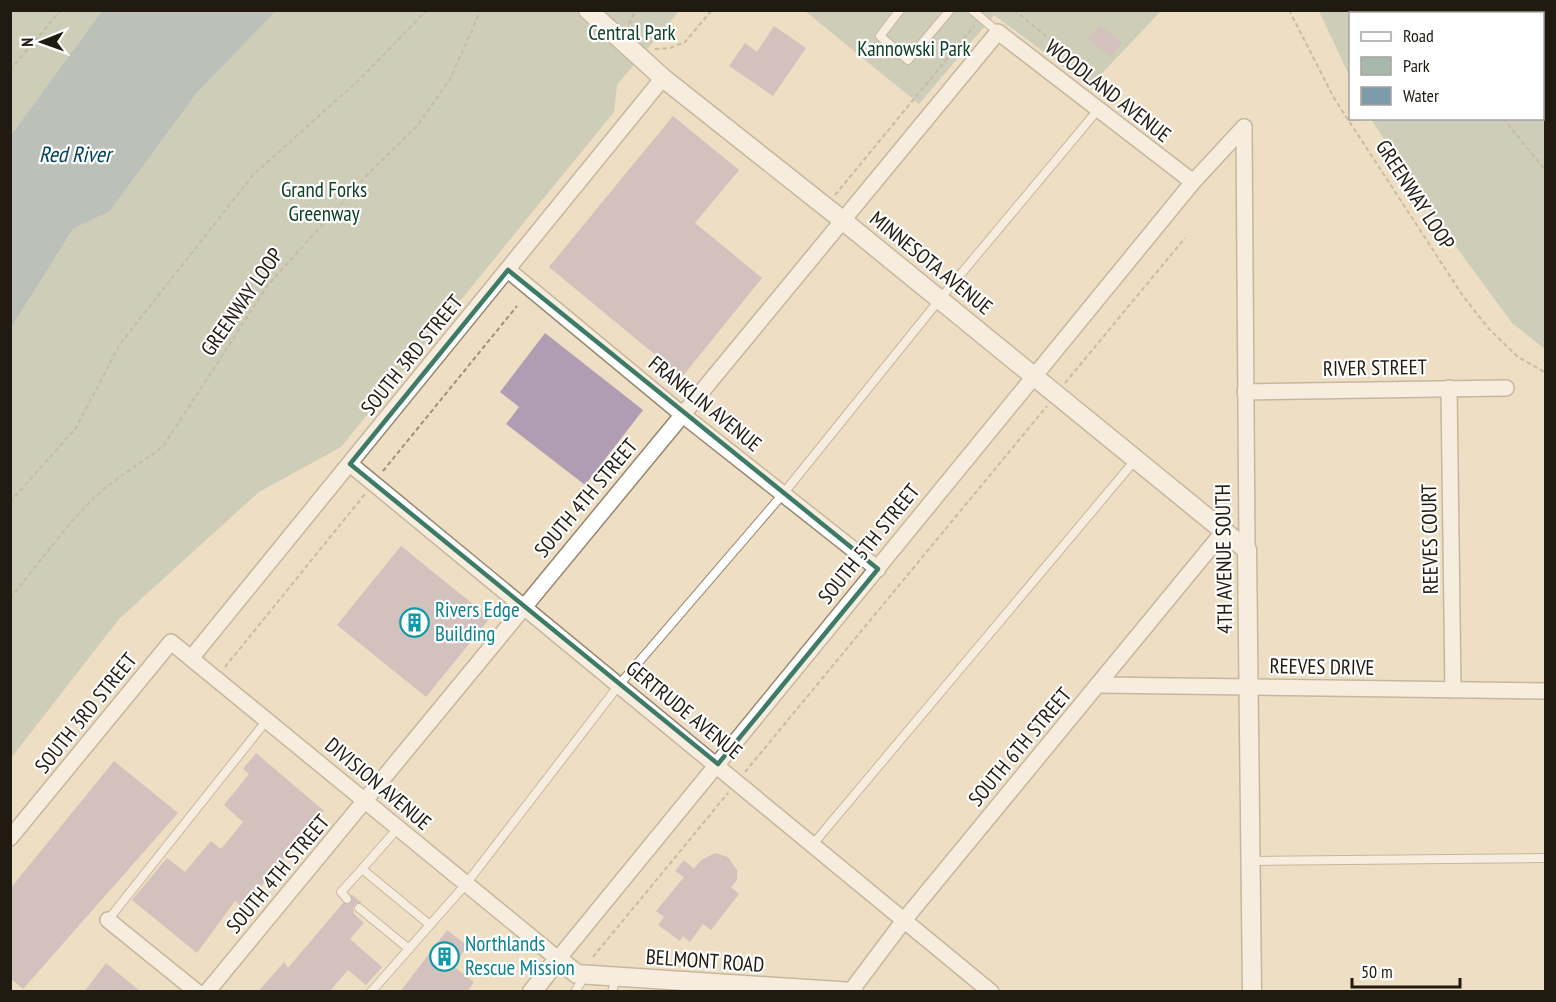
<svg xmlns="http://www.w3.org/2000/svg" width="1556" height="1002" font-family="'PT Sans Narrow',sans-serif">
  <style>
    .green { fill: #a7b8ac }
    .water { fill: #7c9cab }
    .building { fill: #b09db4 }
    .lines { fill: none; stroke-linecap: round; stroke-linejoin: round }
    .service-casing { stroke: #96876e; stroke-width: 10 }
    .minor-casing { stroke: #96876e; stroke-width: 18 }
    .tertiary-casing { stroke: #96876e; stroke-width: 21 }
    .path { stroke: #9c907c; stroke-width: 2; stroke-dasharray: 4.5 3; stroke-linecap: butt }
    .service { stroke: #fff; stroke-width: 8 }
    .minor { stroke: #fff; stroke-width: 15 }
    .tertiary { stroke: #fff; stroke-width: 18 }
    .marked { fill: none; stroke: #3e7b67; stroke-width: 4.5; stroke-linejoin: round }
    .labels { text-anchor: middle; stroke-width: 4.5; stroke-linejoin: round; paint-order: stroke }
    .park-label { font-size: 21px; fill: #0e4126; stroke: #fff }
    .street-label { font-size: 21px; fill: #201a10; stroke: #fff }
    .culture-label { font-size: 21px; fill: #0d838f; stroke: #fff; text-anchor: start }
    .water-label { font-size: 22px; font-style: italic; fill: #00435a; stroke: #fff }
  </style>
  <rect width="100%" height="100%" fill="#eedec3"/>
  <g class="green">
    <path d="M1520 10 1522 13 1350 14V77L1319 11Z"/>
    <path d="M11 11H103L11 135Z"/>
    <path d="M276 11H679L617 85 614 112 341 447 259 492 119 619 11 758V328L73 229 110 211 196 94Z"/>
    <path d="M805 11H1161L1090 86 994 15 919 104Z"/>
    <path d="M1543 45 1546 50 1545 349 1512 323 1429 210 1371 119 1542 118Z"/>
  </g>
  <path class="water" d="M103 10 276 11 196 94 110 211 73 229 11 328V135Z"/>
  <g class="building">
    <path d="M1100 25 1122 42 1110 57 1088 39Z"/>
    <path d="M774 26 806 48 773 96 729 66 745 43 757 52Z"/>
    <path d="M673 116 739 170 695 223 762 278 682 377 549 267Z"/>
    <path d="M545 333 643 410 585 485 506 424 519 407 500 392Z"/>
    <path d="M401 546 490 618 426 697 337 625Z"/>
    <path d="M256 753 324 811 243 908 235 901 197 953 132 900 167 858 185 872 211 841 221 849 243 822 224 805 249 774 243 769Z"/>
    <path d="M114 761 178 813 23 989 10 978V889Z"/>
    <path d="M715 853 728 857 737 870V880L731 887 739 894 711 930 703 924 690 942 683 936 680 941 658 925 664 917 656 911 684 877 675 871 684 860 694 869 701 860Z"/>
    <path d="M351 894 362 903H356L353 908 354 914 364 923 350 939 382 967 366 985 348 970 329 992H258L284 962 288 968 343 903H351Z"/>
    <path d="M447 930 468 946 453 966 474 982 467 992H400Z"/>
    <path d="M106 963 141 992H84Z"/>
  </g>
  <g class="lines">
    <defs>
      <g id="service">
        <path d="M900 10 880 36 908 60 950 10"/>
        <path d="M972 10 998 32"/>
        <path d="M398 828 362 869 430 925"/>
        <path d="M814 843 1136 459"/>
        <path d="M1252 861 1546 858"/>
        <path d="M347 899 341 892 362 869"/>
        <path d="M359 908 409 949"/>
        <path d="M108 920 267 720"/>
        <path d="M371 992 466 884 619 685 783 494 940 299 1097 111"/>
        <path d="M575 992 585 975"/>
        <path d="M612 992 616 977"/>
      </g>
      <g id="minor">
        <path d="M1244 127 1247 550"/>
        <path d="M508 270 683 415 878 569"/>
        <path d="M1449 388 1453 690"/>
        <path d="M1245 392 1506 388"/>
        <path d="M350 464 991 992"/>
        <path d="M192 657 663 78"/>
        <path d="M1099 685 1546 691"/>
        <path d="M10 838 171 642 558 959 1193 182 1244 127"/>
        <path d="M108 920 197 992"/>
        <path d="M851 991 905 919 1224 531"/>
        <path d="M207 992 998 32 1193 182"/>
      </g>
      <g id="tertiary">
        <path d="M588 10 663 78 841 219 1247 550 1252 992"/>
        <path d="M532 992 558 959 577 974 854 992"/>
      </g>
    </defs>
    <use href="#service" class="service-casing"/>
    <use href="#minor" class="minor-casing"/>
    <use href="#tertiary" class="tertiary-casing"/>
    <g class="path">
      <path d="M1014 10 1096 77"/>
      <path d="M1289 10 1334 98 1463 296 1489 329 1518 357 1546 373"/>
      <path d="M1461 10 1462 14"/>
      <path d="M629 24 636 10"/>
      <path d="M655 49 670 48 685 42 712 10"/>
      <path d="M10 70 61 10"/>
      <path d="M1503 118 1546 171"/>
      <path d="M835 195 974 26"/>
      <path d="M1065 383 1185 238"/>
      <path d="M383 471 517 306"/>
      <path d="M10 502 76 428 120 344 253 175 360 79 427 10"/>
      <path d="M10 598C41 561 69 520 104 489 123 473 145 461 164 445L268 285 368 174 418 125 450 79 481 10"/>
      <path d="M225 667 365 494"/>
      <path d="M745 772 1047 406"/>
      <path d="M593 957 728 793"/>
    </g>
    <use href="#service" class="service"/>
    <use href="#minor" class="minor"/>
    <use href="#tertiary" class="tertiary"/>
  </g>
  <path d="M0 0H1556V1002H0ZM508 270 878 569 718 764 350 464Z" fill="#eedec3" fill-opacity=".55" fill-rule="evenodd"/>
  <path class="marked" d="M508 270 878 569 718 764 350 464Z"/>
  <defs>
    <symbol id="building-ring" viewBox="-11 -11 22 22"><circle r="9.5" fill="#fff" stroke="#0f9aa8" stroke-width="1.5"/><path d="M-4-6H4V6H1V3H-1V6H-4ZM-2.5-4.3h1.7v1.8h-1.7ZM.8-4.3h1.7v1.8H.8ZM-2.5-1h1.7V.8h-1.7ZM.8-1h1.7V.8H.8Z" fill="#0f9aa8"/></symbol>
  </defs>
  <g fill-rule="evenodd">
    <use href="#building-ring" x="398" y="606" width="33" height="33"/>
    <use href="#building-ring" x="428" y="940" width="33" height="33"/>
  </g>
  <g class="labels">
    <g class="park-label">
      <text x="632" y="40">Central Park</text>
      <text x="914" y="56">Kannowski Park</text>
      <text x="324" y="197">Grand Forks<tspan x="324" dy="24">Greenway</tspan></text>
    </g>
    <g class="street-label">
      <text transform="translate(1108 91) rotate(38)" y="7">WOODLAND AVENUE</text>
      <text transform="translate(1415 195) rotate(57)" y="7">GREENWAY LOOP</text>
      <text transform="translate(931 263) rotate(39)" y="7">MINNESOTA AVENUE</text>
      <text transform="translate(242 302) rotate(-55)" y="7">GREENWAY LOOP</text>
      <text transform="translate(412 355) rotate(-51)" y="7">SOUTH 3RD STREET</text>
      <text transform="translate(1375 368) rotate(-1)" y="7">RIVER STREET</text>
      <text transform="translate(705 404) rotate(39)" y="7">FRANKLIN AVENUE</text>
      <text transform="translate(586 498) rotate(-50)" y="7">SOUTH 4TH STREET</text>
      <text transform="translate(1430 539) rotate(-91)" y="7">REEVES COURT</text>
      <text transform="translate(869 544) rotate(-51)" y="7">SOUTH 5TH STREET</text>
      <text transform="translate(1224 559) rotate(-91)" y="7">4TH AVENUE SOUTH</text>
      <text transform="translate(1322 667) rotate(1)" y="7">REEVES DRIVE</text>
      <text transform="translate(684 710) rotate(39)" y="7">GERTRUDE AVENUE</text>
      <text transform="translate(86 713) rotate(-51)" y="7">SOUTH 3RD STREET</text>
      <text transform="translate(1020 747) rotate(-50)" y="7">SOUTH 6TH STREET</text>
      <text transform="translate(378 784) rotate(40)" y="7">DIVISION AVENUE</text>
      <text transform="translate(278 874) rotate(-50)" y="7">SOUTH 4TH STREET</text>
      <text transform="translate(705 961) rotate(4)" y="7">BELMONT ROAD</text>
    </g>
    <g class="culture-label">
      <text x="435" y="617">Rivers Edge<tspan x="435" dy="24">Building</tspan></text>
      <text x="465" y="951">Northlands<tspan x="465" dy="24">Rescue Mission</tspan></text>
    </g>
    <g class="water-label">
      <text x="75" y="162">Red River</text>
    </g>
  </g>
  <rect width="1556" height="1002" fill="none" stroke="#201a10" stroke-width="24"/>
  <rect x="1349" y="12" width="195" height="108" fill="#ffffff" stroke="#a6a39f" stroke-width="1.5"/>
  <rect x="1361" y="32" width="30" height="9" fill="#ffffff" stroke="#a6a39f" stroke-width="1.5"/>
  <text x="1403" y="42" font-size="18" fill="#201a10">Road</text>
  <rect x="1361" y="57" width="30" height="18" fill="#a7b8ac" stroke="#a6a39f" stroke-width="1.5"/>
  <text x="1403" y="72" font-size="18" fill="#201a10">Park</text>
  <rect x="1361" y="87" width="30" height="18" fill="#7c9cab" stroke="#a6a39f" stroke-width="1.5"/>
  <text x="1403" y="102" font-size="18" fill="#201a10">Water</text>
  <g transform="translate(42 42) rotate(269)" stroke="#ffffff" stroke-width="4.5" paint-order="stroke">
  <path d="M0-4.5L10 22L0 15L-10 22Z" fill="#201a10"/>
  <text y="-9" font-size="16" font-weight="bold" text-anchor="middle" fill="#201a10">N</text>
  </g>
  <path d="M1352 978v9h108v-9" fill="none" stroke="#201a10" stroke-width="3"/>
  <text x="1361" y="978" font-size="18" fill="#201a10" stroke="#ffffff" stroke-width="4.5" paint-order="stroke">50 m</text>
</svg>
